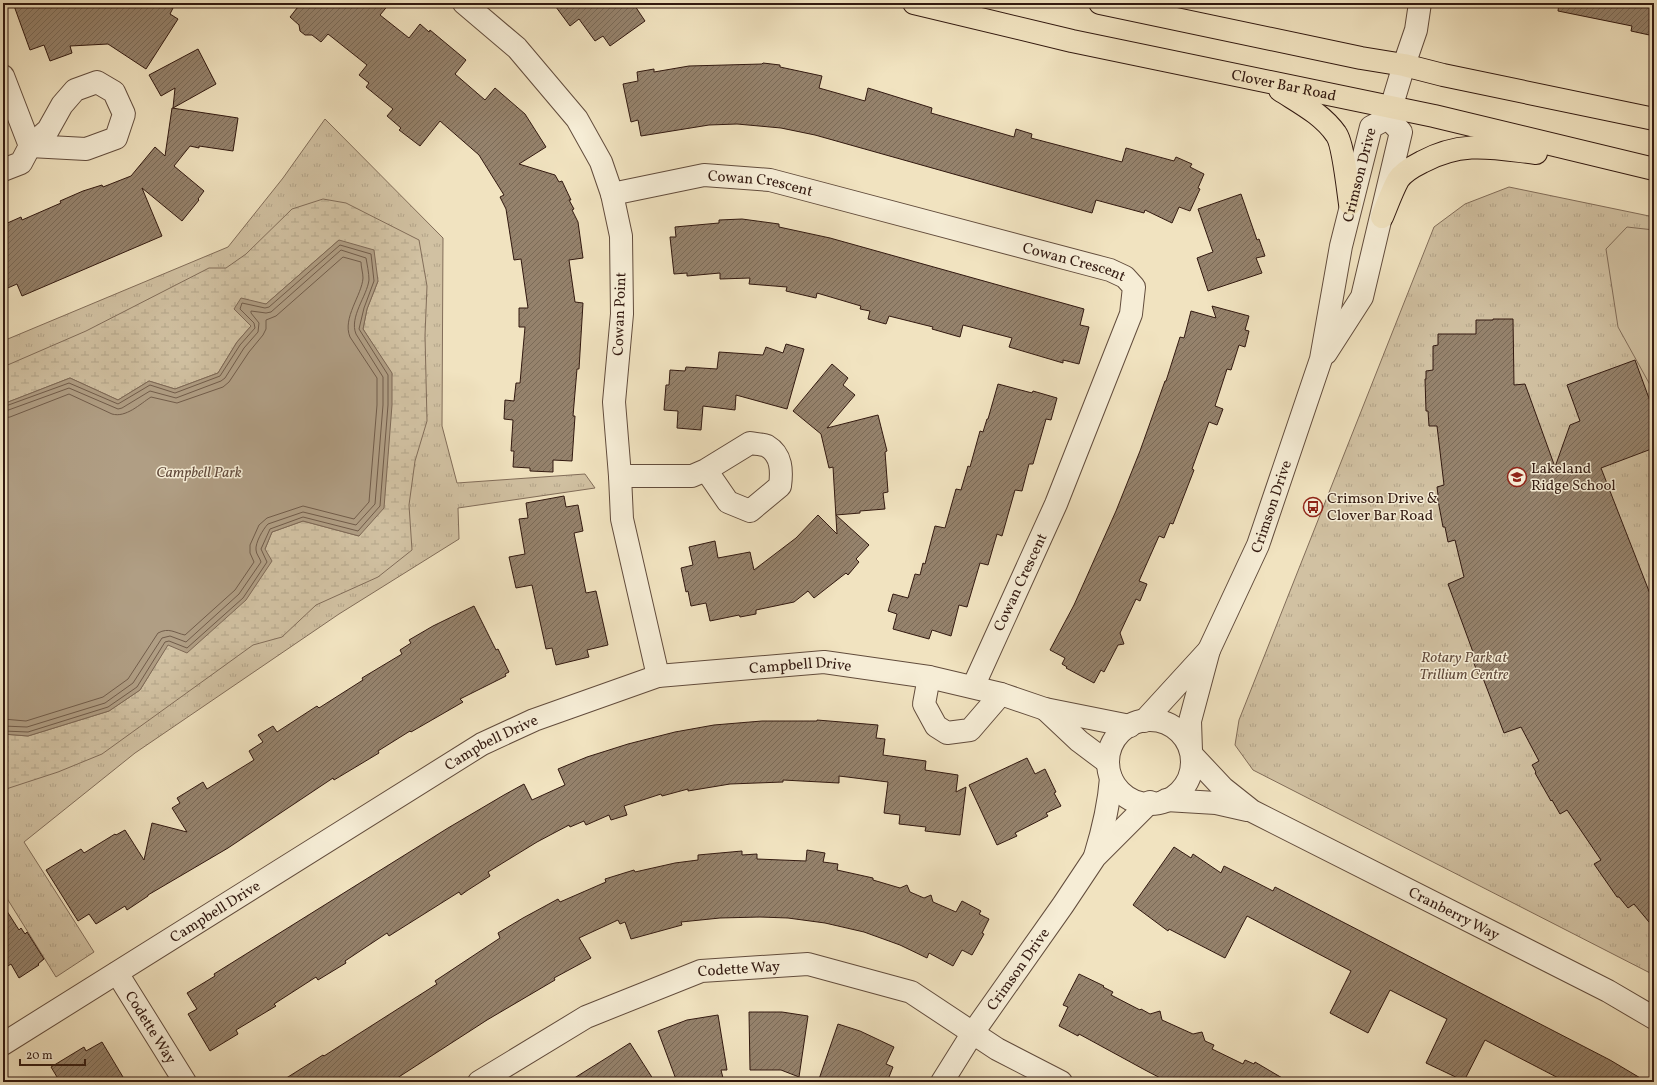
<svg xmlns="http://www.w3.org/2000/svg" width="1657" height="1085" font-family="Vollkorn,serif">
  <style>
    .grass { fill: url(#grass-tufts); stroke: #826d59 }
    .wetland { fill: url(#wetland-marsh); stroke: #826d59 }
    .garden { fill: #d1c1a2; stroke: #826d59 }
    .water { fill: #b09e84; stroke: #7e6956 }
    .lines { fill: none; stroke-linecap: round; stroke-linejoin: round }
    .shore { stroke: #715c4a; stroke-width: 1 }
    .building { fill: url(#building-hatch); stroke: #321910 }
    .minor-casing { stroke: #624c3c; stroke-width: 24 }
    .major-casing { stroke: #321910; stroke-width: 24 }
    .minor { stroke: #f6edd6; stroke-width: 22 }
    .major { stroke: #f1e3c0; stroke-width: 22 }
    .labels { text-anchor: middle; stroke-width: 3; stroke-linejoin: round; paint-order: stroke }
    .street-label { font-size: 15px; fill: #321910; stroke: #f6edd6 }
    .poi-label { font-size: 15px; fill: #321910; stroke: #f6edd6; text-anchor: start }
    .park-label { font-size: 15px; font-style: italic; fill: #624b3c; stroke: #f6edd6 }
  </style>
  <defs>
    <pattern id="grass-tufts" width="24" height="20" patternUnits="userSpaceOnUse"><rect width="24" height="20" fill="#d1c1a2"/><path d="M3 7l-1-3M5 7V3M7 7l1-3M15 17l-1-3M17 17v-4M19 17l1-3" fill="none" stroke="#b4a58a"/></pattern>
    <pattern id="wetland-marsh" width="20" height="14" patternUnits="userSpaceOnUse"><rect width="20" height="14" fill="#d1c1a2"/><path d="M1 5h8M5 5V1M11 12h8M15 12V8" fill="none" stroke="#b4a58a"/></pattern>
    <pattern id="building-hatch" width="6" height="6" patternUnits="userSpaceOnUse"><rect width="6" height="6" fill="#95826c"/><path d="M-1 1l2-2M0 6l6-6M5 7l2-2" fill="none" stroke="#7a6a57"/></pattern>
  </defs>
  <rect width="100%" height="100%" fill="#f1e3c0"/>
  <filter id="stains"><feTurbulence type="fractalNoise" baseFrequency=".005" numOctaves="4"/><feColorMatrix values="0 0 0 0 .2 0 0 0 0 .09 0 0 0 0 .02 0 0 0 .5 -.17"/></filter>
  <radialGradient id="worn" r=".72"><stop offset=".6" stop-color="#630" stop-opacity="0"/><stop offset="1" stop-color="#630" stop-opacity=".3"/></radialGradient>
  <g class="grass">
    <path d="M325 119 443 238 442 426 457 483 585 474 595 488 458 508 459 539 339 614 135 753 24 842 94 952 56 977 3 892V341L228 247 283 178Z"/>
    <path d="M1509 187 1654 217V975L1253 770 1235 745 1239 720 1434 227 1465 204Z"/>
  </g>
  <path class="wetland" d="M323 199 346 203 419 240 427 286 425 335 427 421 415 461 409 505 412 550 378 577 316 605 282 637 253 645 102 754 58 772 3 790V734L28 736 109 711 140 690 168 644 265 549 272 532 303 521 359 536 392 374 363 329 367 309 378 281 339 240 266 304 234 309 251 326 237 342 218 373 175 389 149 381 118 400 70 378 3 404V367L86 331 209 268H226L246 254 292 209Z"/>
  <path class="garden" d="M1627 227 1654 230V392L1618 327 1606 249Z"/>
  <path class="water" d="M339 240 374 250 378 281 367 309 363 329 392 373V405L384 508 359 536 303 521 272 532 265 549 272 561 246 600 187 653 168 645 140 690 109 711 28 736 3 734V404L70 378 118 400 149 381 175 389 218 373 237 342 251 326 234 309 241 298 266 304Z"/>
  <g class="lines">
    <g class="shore">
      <path d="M3 407 69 383 118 404 150 385 175 393 220 376 240 345 255 328 254 323 240 309 242 303 265 308 269 307 340 245 371 254 374 281 364 308 359 329 388 375V405L380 506 358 531 303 517 270 529 261 549 267 562 243 598 187 648 169 641 165 642 137 687 108 707 28 732 3 731"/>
      <path d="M3 412 69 388 118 409 122 408 150 391 176 398 221 381 225 378 244 348 258 332 259 323 251 313V311L266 313 271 312 341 250 366 258C367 264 369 273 369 280 367 296 349 317 356 334L383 377V405L375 504 356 525 303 512 268 524C263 529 255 543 256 550 256 554 260 558 261 562L239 594 186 642 170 636 162 638 133 683 105 703 27 727 3 726"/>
      <path d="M3 418 10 417 69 394 112 414C126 418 140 404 151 397L177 403 223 387 229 382 249 352 263 335 266 329V320L276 316 343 257 361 262C361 267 363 273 363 278 362 295 342 318 350 337L377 378V405L369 502 354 519 303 506 267 518 259 525 250 545V553L254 562 235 590 185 635C175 633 169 627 158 633L128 679 103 697 26 721 3 719"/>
    </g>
  </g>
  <g class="building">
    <path d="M13 3H164L173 8 170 14 178 19 146 69 108 44 70 46 72 53 50 61 44 45 30 50Z"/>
    <path d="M301 3H390L380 15 409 38 420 24 429 32 430 30 466 60 455 74 485 100 495 88 525 114 546 147 519 164 555 175 559 182 562 181 571 200H569L574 209 572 210 578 222 583 258 569 260 575 302 583 303 579 369H577L573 416H575L572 461 553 460V472L530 471V468L513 467 514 451H511L513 420 504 419 505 400 514 401 516 383H520L525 327H519V308H528L521 259 514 260 506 209 500 197 504 195 479 155 440 121 420 146 399 130 401 128 387 116 393 109 366 87 369 83 359 75 367 65 328 34 321 42 312 35H305L300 31 299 25 290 17Z"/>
    <path d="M553 3H633L645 21 610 46 603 36 595 41 579 19 570 26Z"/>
    <path d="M1559 3H1654V36L1631 31 1632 26 1558 11Z"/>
    <path d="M198 49 216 84 173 108 175 88 161 96 149 75Z"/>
    <path d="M763 63 780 65V67L822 76 819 88 865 101 868 88 932 108 931 113 1014 137 1016 129 1032 134 1031 138 1122 162 1126 148 1174 161 1176 157 1192 164 1190 167 1204 174 1198 188 1200 189 1190 211 1179 207 1172 223 1145 210 1144 213 1096 200 1092 213 815 135 781 128 737 124 709 125 641 136 638 120 631 122 623 84 638 81 637 72 654 69V72L689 66 762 64Z"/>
    <path d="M172 108 238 118 233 151 199 146V148L190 146 174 166 204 191 198 199 199 200 182 221 142 188 162 236 22 296 17 284 3 290V225L21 217 22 220 61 203 60 201 83 191 102 185 103 187 131 176 155 147 165 156Z"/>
    <path d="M1241 194 1257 240 1259 239 1265 256 1256 258 1262 273 1208 291 1197 258 1213 252 1198 209Z"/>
    <path d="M742 219 779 224V227L830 238 1084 309 1080 325 1089 327 1079 364 1063 360V363L1009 347 1012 338 963 325 960 337 932 329 933 327 889 316 886 324 868 319 870 311 860 309 861 306 817 293 816 298 786 291 787 287 749 284 750 278 720 279V273L687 276V273L674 274 670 237H676L675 227 719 223V220Z"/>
    <path d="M1212 306 1249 316 1245 330 1249 331 1245 347 1239 345 1231 370 1227 369 1215 406 1223 409 1217 425 1209 422 1192 469 1194 470 1173 524 1170 523 1164 538 1159 536 1139 581 1147 584 1140 601 1136 599 1120 633 1124 644 1118 645 1104 672 1101 670 1094 683 1066 668 1067 667 1062 664 1065 658 1050 650 1074 605 1116 511 1140 451 1165 381H1166L1180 337 1184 338 1191 311 1216 318Z"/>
    <path d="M1493 319H1513L1514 385 1525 384 1555 467 1570 425 1580 421 1567 385 1635 360 1654 412V448L1601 468 1654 604V928L1634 904 1628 908 1619 897H1617L1594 864 1601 860 1567 810 1560 814 1552 800 1551 801 1535 773 1536 772 1532 765 1539 761 1521 727 1504 733 1481 673 1478 674 1470 653 1473 652 1448 584 1464 577 1455 540 1448 542 1445 527H1443L1437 495H1438L1437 487 1444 485 1437 426H1429L1428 411H1426L1425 379H1426V371L1433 370V346L1438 345V334H1476V320H1493Z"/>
    <path d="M786 344 804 349 787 409 736 395 735 410 703 406 701 430 677 428 678 411 664 410 666 385H669L670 370 685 371 686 367 717 369 719 352 763 355 766 347 783 353Z"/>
    <path d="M832 364 848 378 843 385 855 395 827 428 878 415 887 451 885 452 888 492 883 493 885 509 860 511V513L836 515 869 545 856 559 859 562 848 575 846 573 814 598 808 591 794 602 756 610V614L740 617 739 615 710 621 706 603 691 606 688 591 686 592 681 568 693 565 689 547 715 541 718 558 750 552 754 570 796 538 818 515 837 534 833 467 829 468 821 434 793 411Z"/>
    <path d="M998 384 1032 393 1033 391 1057 398 1051 420 1046 419 1033 464H1029L1022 491 1015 490 1002 536 997 534 988 565 980 563 967 607 959 605 951 636 932 630 929 639 893 629 897 614 888 611 893 594 908 598 915 574 920 575 923 563 925 564 935 526 945 528 956 489 961 490 968 466 970 467 980 431 983 432 987 419H988Z"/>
    <path d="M564 496 566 507 578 505 583 531 574 533 586 593 596 591 608 645 587 650 589 657 556 665 552 648 546 649 532 585 516 588 509 557 525 554 519 519 528 518 526 503Z"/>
    <path d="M474 606 496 650 498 649 509 672 505 674 506 676 460 699 463 702 411 732 410 731 378 751 379 753 334 780 333 778 228 848 148 895V896L127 910 125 906 96 924 89 914 78 921 46 870 81 849 84 853 115 834 116 835 125 830 144 860 152 823 187 832 172 808 180 803 177 798 203 782 207 789 254 760 249 751 263 742 258 735 273 726 277 732 317 706 319 708 363 680 362 678 402 654 400 650 411 643 409 640 433 626Z"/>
    <path d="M817 720 878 725 876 738 885 739 883 755 926 761 925 770 958 775 956 792 966 787 960 835 925 831 926 827 899 824 900 815 884 813 888 782 839 776V783L783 780V782L730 784 688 791V789L662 796 661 794 624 806 627 815 611 820 609 815 586 825 584 821 570 827 569 825 537 842 488 872 490 876 468 890 461 895 459 892 389 936 387 933 345 961 346 963 318 980 316 977 274 1004 276 1006 236 1030 238 1034 210 1051 188 1014 197 1009 187 993 215 976 214 974 448 828 504 795 524 784 532 800 565 785 558 769 587 757 628 744 675 732 714 725 762 721H817Z"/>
    <path d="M1027 758 1035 774 1045 769 1056 792 1054 793 1061 806 1046 813 1048 816 1015 833 1017 836 997 845 969 785Z"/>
    <path d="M1174 847 1191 858 1193 854 1221 873 1224 866 1273 891 1275 887 1610 1060 1647 1082H1566L1485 1040 1464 1081 1426 1063 1447 1019 1390 990 1368 1033 1330 1013 1351 971 1247 916 1225 958 1169 929 1168 931 1133 905Z"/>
    <path d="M807 850 825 853 823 862 838 864 837 870 873 878V880L900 888 907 885 910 892 924 898 931 895 933 902 956 912 962 901 981 911 979 914 989 919 982 933 984 934 972 955 962 950 953 966 929 953 927 958 900 945 864 932 825 923 788 918 760 917 720 918 681 922 682 925 631 939 625 922 620 924 618 920 579 938 591 958 554 978 555 980 487 1020 391 1082H280L323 1055 324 1056 437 984 435 981 500 938 498 933 523 918 558 899 560 902 606 882 605 879 634 870 635 872 675 863 698 860V855L742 851V855L757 854V859L806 861Z"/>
    <path d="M3 905 19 930 21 928 25 934 27 932 44 959 38 964 39 965 19 978 11 964 3 969Z"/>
    <path d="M1079 974 1104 986 1103 987 1113 992 1111 995 1140 1010 1141 1009 1150 1014 1160 1011 1162 1020 1193 1034 1202 1032 1205 1041 1214 1045 1212 1049 1243 1064 1245 1060 1254 1064 1255 1062 1289 1082H1168L1145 1070 1079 1034 1078 1036 1059 1026 1068 1007 1063 1005Z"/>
    <path d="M749 1012H782L808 1016 799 1077 781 1070H750Z"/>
    <path d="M718 1015 727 1070H721L723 1078 699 1082H677L658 1031 687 1020Z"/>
    <path d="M838 1024 860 1031 894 1047 886 1064 893 1067 887 1082H818Z"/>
    <path d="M102 1042 126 1082H60L51 1067 84 1047 86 1051Z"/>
    <path d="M630 1043 655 1082H568L608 1057Z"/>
  </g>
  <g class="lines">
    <defs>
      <g id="minor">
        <path d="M464 3 517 48 577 119 601 162 612 194 621 236 622 314 614 402 620 476 622 519 658 676"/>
        <path d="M3 76 30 146 21 163 3 170"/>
        <path d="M97 82 114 92 124 114 116 138 86 149 30 146 48 130 62 105 75 90Z"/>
        <path d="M1388 118 1404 65 1416 30 1420 3"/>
        <path id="s1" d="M612 194 704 175 770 180 1110 270 1125 277 1134 287 1131 314 1056 504 973 687"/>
        <path d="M1326 353 1362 297 1401 132 1388 118"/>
        <path d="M620 476H692L706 470 750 443C755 444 762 444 767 446 782 455 782 471 780 486L750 511 728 502 706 470"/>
        <path d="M929 677 924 704 936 726 947 733 970 730 1001 694"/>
        <path d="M1045 709 1079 741 1107 762"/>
        <circle cx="1150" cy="762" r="42"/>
        <path d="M1144 721 1209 650"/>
        <path id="s2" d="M1191 751 1190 721 1209 650 1258 545 1321 359 1341 246 1371 127 1388 118"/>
        <path id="s3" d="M1192 755 1223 788 1252 811 1608 991 1654 1018"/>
        <path d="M1166 800 1216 803 1247 810"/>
        <path d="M1095 856C1103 830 1109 805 1111 778"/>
        <path id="s4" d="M117 973 185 1082"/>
        <path id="s5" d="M3 1044 482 744 534 720 658 676 824 662 929 677 1001 694 1045 709 1130 726"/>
        <path id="s6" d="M479 1082 586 1017 701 971 808 964 911 992 997 1049 1061 1082"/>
        <path id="s7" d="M942 1082 972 1034 1063 905 1095 857 1150 802"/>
      </g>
      <g id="major">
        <path id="s8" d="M914 3 1072 41 1434 116 1654 169"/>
        <path d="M1100 3 1361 58 1404 65 1443 75 1654 119"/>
        <path d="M1280 90C1300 103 1322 114 1336 134 1343 143 1348 190 1350 204"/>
        <path d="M1382 217C1387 205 1392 191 1398 180 1403 172 1414 166 1422 162 1463 140 1493 148 1536 153"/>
      </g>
    </defs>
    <use href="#minor" class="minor-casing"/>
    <use href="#major" class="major-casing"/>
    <use href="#minor" class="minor"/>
    <use href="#major" class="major"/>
  </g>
  <defs>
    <symbol id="school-ring" viewBox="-11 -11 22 22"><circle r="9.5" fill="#f6edd6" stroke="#8f2418" stroke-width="1.5"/><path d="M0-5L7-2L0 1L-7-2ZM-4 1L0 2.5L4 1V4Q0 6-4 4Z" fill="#8f2418"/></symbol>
    <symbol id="bus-ring" viewBox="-11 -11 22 22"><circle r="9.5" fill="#f6edd6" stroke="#8f2418" stroke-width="1.5"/><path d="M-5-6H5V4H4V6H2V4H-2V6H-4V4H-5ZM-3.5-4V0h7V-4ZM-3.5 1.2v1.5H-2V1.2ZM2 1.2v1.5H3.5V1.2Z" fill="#8f2418"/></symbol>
  </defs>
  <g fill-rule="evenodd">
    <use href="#school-ring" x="1506" y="466" width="22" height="22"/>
    <use href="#bus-ring" x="1302" y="496" width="22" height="22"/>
  </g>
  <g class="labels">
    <g class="street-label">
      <text dy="5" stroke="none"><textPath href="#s8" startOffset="379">Clover Bar Road</textPath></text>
      <text dy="5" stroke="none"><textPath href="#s2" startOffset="604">Crimson Drive</textPath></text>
      <text dy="5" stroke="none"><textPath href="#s1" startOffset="151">Cowan Crescent</textPath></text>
      <text dy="5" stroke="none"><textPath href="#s1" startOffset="475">Cowan Crescent</textPath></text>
      <text transform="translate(619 314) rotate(-88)" y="5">Cowan Point</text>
      <text dy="5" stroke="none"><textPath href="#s2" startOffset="260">Crimson Drive</textPath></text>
      <text transform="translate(1020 582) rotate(-65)" y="5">Cowan Crescent</text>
      <text dy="5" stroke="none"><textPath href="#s5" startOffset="897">Campbell Drive</textPath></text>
      <text dy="5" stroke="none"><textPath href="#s5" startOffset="574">Campbell Drive</textPath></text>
      <text dy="5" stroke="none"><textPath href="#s5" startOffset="250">Campbell Drive</textPath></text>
      <text dy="5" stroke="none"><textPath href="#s3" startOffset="309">Cranberry Way</textPath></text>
      <text dy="5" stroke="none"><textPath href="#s7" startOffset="136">Crimson Drive</textPath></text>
      <text dy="5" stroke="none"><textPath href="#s6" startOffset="287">Codette Way</textPath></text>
      <text dy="5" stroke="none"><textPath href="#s4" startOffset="64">Codette Way</textPath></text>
    </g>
    <g class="poi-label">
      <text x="1531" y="473">Lakeland<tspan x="1531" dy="17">Ridge School</tspan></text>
      <text x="1327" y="503">Crimson Drive &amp;<tspan x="1327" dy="17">Clover Bar Road</tspan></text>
    </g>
    <g class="park-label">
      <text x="199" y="477">Campbell Park</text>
      <text x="1464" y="662">Rotary Park at<tspan x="1464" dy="17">Trillium Centre</tspan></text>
    </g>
  </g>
  <rect width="1657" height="1085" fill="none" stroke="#f1e3c0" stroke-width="16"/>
  <rect x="4" y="4" width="1649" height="1077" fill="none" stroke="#321910" stroke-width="2"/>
  <rect x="8" y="8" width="1641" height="1069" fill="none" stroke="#321910"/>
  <path d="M20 1059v6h65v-6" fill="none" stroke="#321910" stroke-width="2"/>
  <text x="26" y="1059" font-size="12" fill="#321910" stroke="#f6edd6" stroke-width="3" paint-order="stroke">20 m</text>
  <rect width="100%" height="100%" filter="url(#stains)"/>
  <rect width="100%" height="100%" fill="url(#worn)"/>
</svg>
